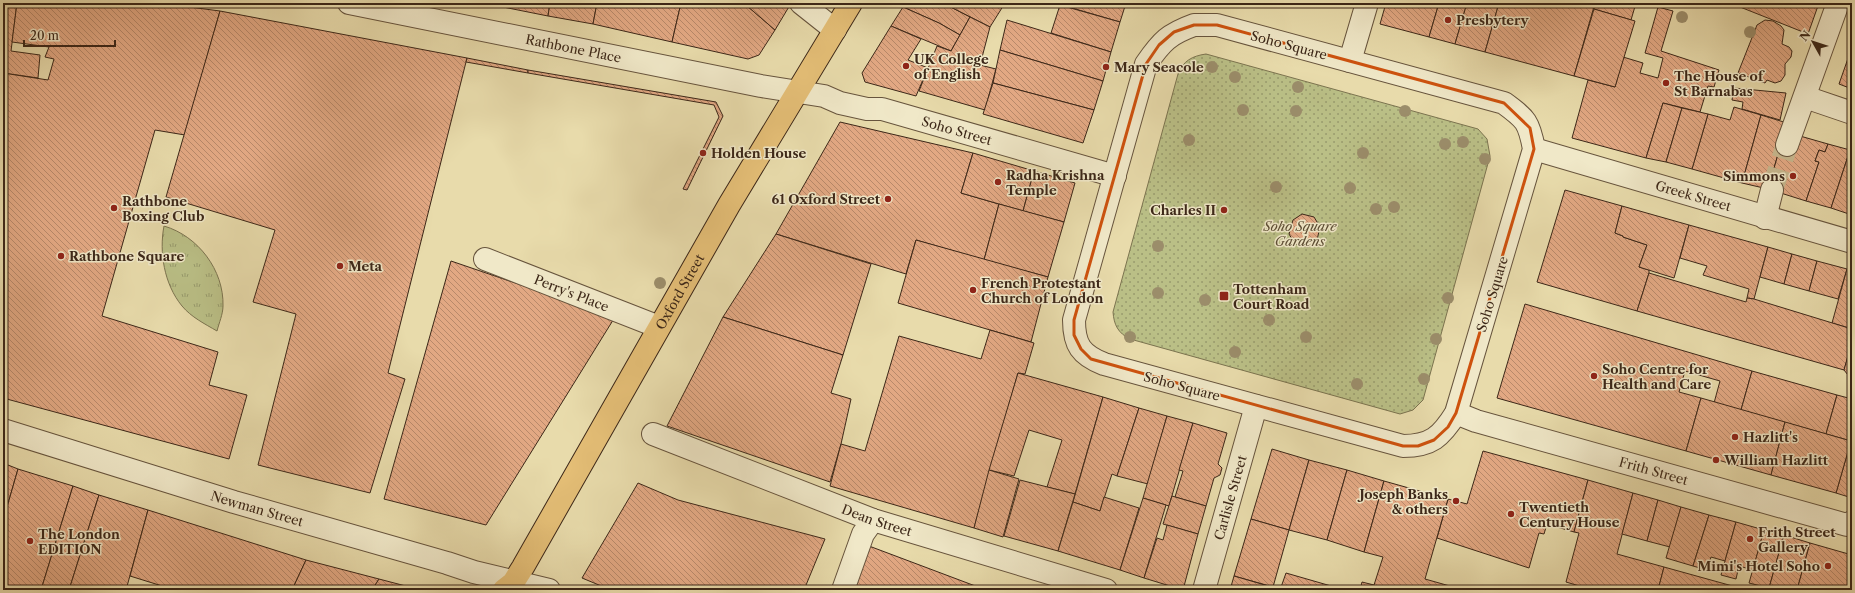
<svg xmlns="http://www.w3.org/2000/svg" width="1855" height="593" font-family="'Libre Caslon Text',serif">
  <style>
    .grass { fill: url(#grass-tufts); stroke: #7b734f }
    .park { fill: url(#park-dots); stroke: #7b734f }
    .building { fill: url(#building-back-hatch); stroke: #3c2718 }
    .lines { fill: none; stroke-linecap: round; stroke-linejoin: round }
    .minor-tunnel { stroke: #c6b78e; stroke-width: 22; stroke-dasharray: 22 11; stroke-linecap: butt }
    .minor-casing { stroke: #67543d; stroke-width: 24 }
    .major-casing { stroke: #3c2718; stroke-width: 24 }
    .minor { stroke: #f0e8c8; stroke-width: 22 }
    .major { stroke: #e4be76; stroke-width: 22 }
    .tree { fill: #9b8d6a }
    .marked { fill: none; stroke: #ce520e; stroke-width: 3; stroke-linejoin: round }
    .poi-dot { fill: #8f2418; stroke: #f0e8c8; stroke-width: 1.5 }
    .labels { text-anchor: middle; stroke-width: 3; stroke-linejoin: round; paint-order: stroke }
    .poi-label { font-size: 13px; font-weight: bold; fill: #3c2718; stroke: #f0e8c8; text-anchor: start }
    .street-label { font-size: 13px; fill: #3c2718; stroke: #f0e8c8 }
    .park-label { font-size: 13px; font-style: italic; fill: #5c4d34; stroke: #f0e8c8 }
  </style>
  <defs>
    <pattern id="grass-tufts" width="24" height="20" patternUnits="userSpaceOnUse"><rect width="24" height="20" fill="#babf86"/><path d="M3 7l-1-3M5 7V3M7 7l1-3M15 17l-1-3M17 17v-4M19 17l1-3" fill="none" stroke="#989b6d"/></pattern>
    <pattern id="park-dots" width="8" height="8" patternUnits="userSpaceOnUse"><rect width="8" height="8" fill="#babf86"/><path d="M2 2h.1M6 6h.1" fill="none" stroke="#989b6d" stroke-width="1.8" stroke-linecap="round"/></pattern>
    <pattern id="building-back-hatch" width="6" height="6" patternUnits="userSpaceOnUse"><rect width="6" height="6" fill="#e2a883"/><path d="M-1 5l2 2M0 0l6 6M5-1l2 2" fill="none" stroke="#b8896a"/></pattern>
  </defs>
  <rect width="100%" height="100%" fill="#e8dbab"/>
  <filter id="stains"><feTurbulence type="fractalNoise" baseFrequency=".005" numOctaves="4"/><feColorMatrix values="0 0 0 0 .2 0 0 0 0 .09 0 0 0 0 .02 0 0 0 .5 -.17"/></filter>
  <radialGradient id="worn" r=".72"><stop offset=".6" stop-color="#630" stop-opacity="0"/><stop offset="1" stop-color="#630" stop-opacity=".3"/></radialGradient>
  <path class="grass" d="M164 226C198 236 224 270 223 306 223 314 219 323 217 331 205 324 191 317 182 306 164 284 159 252 164 226Z"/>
  <path class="park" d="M1206 54 1478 129 1487 139 1490 156 1423 400 1413 410 1400 414 1130 339C1118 333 1114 325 1113 312L1178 74C1183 61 1192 56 1206 54Z"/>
  <g class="building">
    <path d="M3 3H17L11 51 40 55 38 78 3 73Z"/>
    <path d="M17 3H159L220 11 185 135 155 130 102 316 218 352 209 385 247 395 229 459 3 398V297L5 291 3 290V221L7 207 3 206V73L48 80 54 59 45 57 49 47 12 42Z"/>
    <path d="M493 3H550L548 16 493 5Z"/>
    <path d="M550 3H597L593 24 548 16Z"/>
    <path d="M597 3H681L672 42 593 24Z"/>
    <path d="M681 3H733L746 5 775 30 759 55 748 59 672 42Z"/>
    <path d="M748 3H786L790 5 775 30 746 5Z"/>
    <path d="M905 3H943L970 17 960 35 939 23 903 7Z"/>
    <path d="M943 3H1005L990 27Z"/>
    <path d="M1055 3H1126L1120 22Z"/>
    <path d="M1325 3H1339L1337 7Z"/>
    <path d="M1386 3H1439L1429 37 1380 24Z"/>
    <path d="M1439 3H1467L1455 44 1429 37Z"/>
    <path d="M1467 3H1499L1485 52 1455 44Z"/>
    <path d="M1499 3H1595L1574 76 1485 52Z"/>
    <path d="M1595 3H1636L1631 20 1594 9Z"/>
    <path d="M1730 3H1819L1808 34Z"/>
    <path d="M1060 5 1120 22 1111 52 1051 33Z"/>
    <path d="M903 7 939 23 960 35 951 51 891 26Z"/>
    <path d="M1658 7 1673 11 1661 51 1719 70 1714 87 1708 86 1700 112 1663 103 1646 158 1572 138 1588 80 1615 87 1623 57 1643 63 1640 73 1658 78 1663 58 1645 53Z"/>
    <path d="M1594 9 1635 21 1615 87 1574 76Z"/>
    <path d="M220 11 467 58 388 373 405 379 370 493 258 465 296 314 253 302 275 230 166 197Z"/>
    <path d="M970 17 990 27 980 65 996 69 985 110 919 91 937 46 951 51Z"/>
    <path d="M1007 20 1111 52 1103 81 1000 50Z"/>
    <path d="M1765 20 1773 21 1781 26 1784 30 1782 44 1789 47 1792 51 1791 57 1785 64V75L1781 81 1775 83 1767 80 1765 83 1738 73 1757 25Z"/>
    <path d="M891 26 921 39 908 60 928 68 916 96 865 82 862 73Z"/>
    <path d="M1852 47V89L1839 84Z"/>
    <path d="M1000 50 1103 81 1094 110 993 83Z"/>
    <path d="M467 58 528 70V73L466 62Z"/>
    <path d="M528 70 716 102 723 116 687 190 683 189 719 117 714 105 528 73Z"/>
    <path d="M993 83 1094 110 1083 143 983 114Z"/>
    <path d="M1734 88 1786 93 1780 120 1742 109 1743 102 1732 100Z"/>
    <path d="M1663 103 1682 108 1666 162 1646 158Z"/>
    <path d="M1734 107 1761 115 1742 183 1692 169 1708 114 1730 120Z"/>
    <path d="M1682 108 1708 114 1692 169 1666 162Z"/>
    <path d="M1761 115 1787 123 1768 189 1742 183Z"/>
    <path d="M840 122 973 153 961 193 999 204 984 260 916 240 906 274 776 234Z"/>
    <path d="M1800 136 1828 144 1825 152 1819 150 1815 161 1819 162 1806 201 1768 189 1781 144Z"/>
    <path d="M1828 144 1850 150 1831 208 1806 201 1819 162 1815 161 1819 150 1825 152Z"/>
    <path d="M1850 150 1852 151V215L1831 208Z"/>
    <path d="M973 153 1034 171 1023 211 961 193Z"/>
    <path d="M1034 171 1075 183 1064 222 1023 211Z"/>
    <path d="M1565 190 1622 206 1615 233 1623 236V237L1647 245 1639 267 1649 270V273L1637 311 1537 282Z"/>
    <path d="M999 204 1064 222 1048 277 984 260Z"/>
    <path d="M1622 206 1689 225 1674 278 1639 267 1647 245 1623 237V236L1615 233Z"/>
    <path d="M1302 214 1314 217 1320 227 1317 240 1308 247 1295 244 1289 234 1293 220Z"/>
    <path d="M1689 225 1768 247 1754 299 1747 298 1749 289 1703 275 1707 266 1680 258Z"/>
    <path d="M776 234 871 264 843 355 723 317Z"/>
    <path d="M916 240 1048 277 1031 342 898 303Z"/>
    <path d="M1768 247 1792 254 1784 284 1760 277Z"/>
    <path d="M1792 254 1817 261 1809 291 1784 284Z"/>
    <path d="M451 261 615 317 486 525 384 499Z"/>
    <path d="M1817 261 1847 269 1838 299 1809 291Z"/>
    <path d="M1847 269 1852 270V329L1832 323Z"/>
    <path d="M1649 273 1746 302 1747 298 1754 299 1852 329V343L1844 370 1637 311Z"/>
    <path d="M1525 304 1752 371 1741 410 1714 403 1720 381 1685 371 1679 392 1701 398 1686 451 1497 398Z"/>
    <path d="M723 317 843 355 831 393 851 399 841 444 830 482 667 426Z"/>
    <path d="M990 330 1034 343 1025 374 1018 373 974 528 830 486 841 444 865 451 899 336 981 359Z"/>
    <path d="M1849 352H1852V376L1848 375 1844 370Z"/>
    <path d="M1752 371 1837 395 1826 434 1741 410Z"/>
    <path d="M1018 373 1103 397 1075 494 1047 487 1062 440 1029 430 1014 476 989 470Z"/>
    <path d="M1837 395 1852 399V498L1836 493 1851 441 1826 434Z"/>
    <path d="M1103 397 1139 408 1117 476 1112 474 1100 511 1073 502Z"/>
    <path d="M1701 398 1785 422 1771 475 1686 451Z"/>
    <path d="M1139 408 1167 416 1148 484 1117 476Z"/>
    <path d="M1167 416 1193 423 1169 506 1143 498Z"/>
    <path d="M1785 422 1851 441 1836 493 1771 475Z"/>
    <path d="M1193 423 1227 433 1218 464 1222 468 1220 475 1214 478 1206 506 1175 497 1183 471 1179 470Z"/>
    <path d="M1272 449 1309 460 1289 530 1251 519Z"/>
    <path d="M1483 451 1588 480 1574 532 1547 524 1544 534 1539 533 1529 568 1437 538 1448 499 1467 504Z"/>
    <path d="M1309 460 1347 470 1327 540 1289 530Z"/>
    <path d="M3 463 18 469 3 521Z"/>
    <path d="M18 469 73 486 41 590H3V521Z"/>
    <path d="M989 470 1019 479 1003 537 974 528Z"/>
    <path d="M1347 470 1384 481 1364 552 1327 540Z"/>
    <path d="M1020 480 1075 494 1058 551 1004 536Z"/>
    <path d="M1588 480 1633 493 1617 554 1664 567 1658 590H1593L1566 582 1579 533 1574 532Z"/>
    <path d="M1384 481 1448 499 1425 579 1464 590H1360L1362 582 1374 585 1383 557 1364 552Z"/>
    <path d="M638 483 678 500 825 539 804 590H611L582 578Z"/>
    <path d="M73 486 99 495 69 590H41Z"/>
    <path d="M1633 493 1658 500 1647 541 1622 534Z"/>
    <path d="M99 495 148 510 126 590H69Z"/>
    <path d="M1172 496 1206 506 1198 534 1163 524Z"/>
    <path d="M1104 497 1139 508 1120 570 1058 551 1073 502 1100 511Z"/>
    <path d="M1143 498 1166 505 1144 578 1120 570Z"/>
    <path d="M1658 500 1681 507 1670 547 1647 541Z"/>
    <path d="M1681 507 1709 515 1693 566 1666 558Z"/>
    <path d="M148 510 306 560 292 590H175L130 576Z"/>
    <path d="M1709 515 1736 522 1725 561 1711 557 1707 570 1693 566Z"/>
    <path d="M1251 519 1289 530 1273 587 1234 576Z"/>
    <path d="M1736 522 1764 530 1753 570 1739 566 1736 579 1721 575Z"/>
    <path d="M1167 525 1198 534 1183 590 1144 578 1157 538 1163 540Z"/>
    <path d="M1764 530 1784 535 1769 588 1749 583Z"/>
    <path d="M1784 535 1810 543 1797 590H1775L1769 588Z"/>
    <path d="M1810 543 1852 555V578L1849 590H1797Z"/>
    <path d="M869 546 986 590H852Z"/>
    <path d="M306 560 379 579 372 590H292Z"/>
    <path d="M1664 567 1747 590H1658Z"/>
    <path d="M1286 573 1345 590H1280Z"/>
    <path d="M1234 576 1265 585 1280 590H1230Z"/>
    <path d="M379 579 421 590H372Z"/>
  </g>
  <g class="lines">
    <path class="minor-tunnel" d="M1772 190 1787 145"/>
    <defs>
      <g id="minor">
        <path id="s1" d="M349 3 761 86 824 96 840 103 867 109H882L1115 176"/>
        <path d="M801 3 835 30"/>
        <path d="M1194 25H1217L1504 103C1526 119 1529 122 1534 149L1456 413C1441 437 1431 446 1403 446L1104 364C1081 355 1074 345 1074 320L1146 64C1162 41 1169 34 1194 25Z"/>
        <path d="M1350 61 1367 3"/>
        <path d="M1805 97 1852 113"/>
        <path d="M1787 145 1838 3"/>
        <path id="s2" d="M1534 149 1852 242"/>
        <path d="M1765 218 1772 190"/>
        <path id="s3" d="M485 259 659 327"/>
        <path id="s4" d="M1456 413 1476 421 1847 525 1852 522"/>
        <path id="s5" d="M3 430 234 502 447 563 474 572 549 590"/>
        <path id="s6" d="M653 434 873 520 1106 590"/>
        <path d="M843 590 863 534 873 520"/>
        <path id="s7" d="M1204 590 1256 406"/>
      </g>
      <g id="major">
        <path id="s8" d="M504 590 513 583 523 567 729 205 851 3"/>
      </g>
    </defs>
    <use href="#minor" class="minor-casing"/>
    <use href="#major" class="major-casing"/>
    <use href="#minor" class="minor"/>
    <use href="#major" class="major"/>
  </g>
  <g class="tree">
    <circle cx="1682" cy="17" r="6"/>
    <circle cx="1750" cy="32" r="6"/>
    <circle cx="1212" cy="67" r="6"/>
    <circle cx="1235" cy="77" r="6"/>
    <circle cx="1298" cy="87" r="6"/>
    <circle cx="1243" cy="110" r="6"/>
    <circle cx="1296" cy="111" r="6"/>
    <circle cx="1405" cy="111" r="6"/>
    <circle cx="1189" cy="140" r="6"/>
    <circle cx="1463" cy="142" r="6"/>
    <circle cx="1445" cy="144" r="6"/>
    <circle cx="1363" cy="153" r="6"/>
    <circle cx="1485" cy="159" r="6"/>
    <circle cx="1276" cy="187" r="6"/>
    <circle cx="1350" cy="188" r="6"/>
    <circle cx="1394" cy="207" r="6"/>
    <circle cx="1376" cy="209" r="6"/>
    <circle cx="1158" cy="246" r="6"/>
    <circle cx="660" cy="283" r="6"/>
    <circle cx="1158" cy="293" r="6"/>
    <circle cx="1448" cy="298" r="6"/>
    <circle cx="1205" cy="300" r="6"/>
    <circle cx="1269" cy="320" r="6"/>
    <circle cx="1130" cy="337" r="6"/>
    <circle cx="1306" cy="337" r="6"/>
    <circle cx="1436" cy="339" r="6"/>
    <circle cx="1235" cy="352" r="6"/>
    <circle cx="1424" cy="379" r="6"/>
    <circle cx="1357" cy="384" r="6"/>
  </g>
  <path class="marked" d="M1194 25H1217L1504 103 1530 128 1534 149 1456 413 1448 427 1434 440 1418 446H1403L1091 359 1081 349 1074 335V320L1146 64 1159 45 1174 32Z"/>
  <g class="poi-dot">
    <circle cx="1448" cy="20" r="4"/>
    <circle cx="906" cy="66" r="4"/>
    <circle cx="1106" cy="67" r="4"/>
    <circle cx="1666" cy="83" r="4"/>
    <circle cx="703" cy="153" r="4"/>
    <circle cx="1793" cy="176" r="4"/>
    <circle cx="998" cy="182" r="4"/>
    <circle cx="888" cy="199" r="4"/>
    <circle cx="114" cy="208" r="4"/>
    <circle cx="1224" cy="210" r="4"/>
    <circle cx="61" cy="256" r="4"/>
    <circle cx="340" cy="266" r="4"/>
    <circle cx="973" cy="290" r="4"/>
    <rect x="1219" y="291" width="10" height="10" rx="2"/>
    <circle cx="1594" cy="376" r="4"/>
    <circle cx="1735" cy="437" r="4"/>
    <circle cx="1716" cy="460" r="4"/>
    <circle cx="1456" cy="501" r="4"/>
    <circle cx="1511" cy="514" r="4"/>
    <circle cx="1750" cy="539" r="4"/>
    <circle cx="30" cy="541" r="4"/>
    <circle cx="1828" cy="566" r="4"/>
  </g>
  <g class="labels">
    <g class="poi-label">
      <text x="1456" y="25">Presbytery</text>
      <text x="914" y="64">UK College<tspan x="914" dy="15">of English</tspan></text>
      <text x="1114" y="72">Mary Seacole</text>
      <text x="1674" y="81">The House of<tspan x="1674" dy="15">St Barnabas</tspan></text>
      <text x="711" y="158">Holden House</text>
      <text x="1006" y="180">Radha Krishna<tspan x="1006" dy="15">Temple</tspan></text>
      <text x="1785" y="181" text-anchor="end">Simmons</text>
      <text x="880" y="204" text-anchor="end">61 Oxford Street</text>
      <text x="122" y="206">Rathbone<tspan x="122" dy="15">Boxing Club</tspan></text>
      <text x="1216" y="215" text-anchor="end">Charles II</text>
      <text x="69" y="261">Rathbone Square</text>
      <text x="348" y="271">Meta</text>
      <text x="981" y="288">French Protestant<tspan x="981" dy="15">Church of London</tspan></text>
      <text x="1233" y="294">Tottenham<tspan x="1233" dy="15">Court Road</tspan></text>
      <text x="1602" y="374">Soho Centre for<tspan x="1602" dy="15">Health and Care</tspan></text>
      <text x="1743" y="442">Hazlitt's</text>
      <text x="1724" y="465">William Hazlitt</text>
      <text x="1448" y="499" text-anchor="end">Joseph Banks<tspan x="1448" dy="15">&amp; others</tspan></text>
      <text x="1519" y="512">Twentieth<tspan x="1519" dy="15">Century House</tspan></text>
      <text x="1758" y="537">Frith Street<tspan x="1758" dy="15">Gallery</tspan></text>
      <text x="38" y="539">The London<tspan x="38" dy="15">EDITION</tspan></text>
      <text x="1820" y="571" text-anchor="end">Mimi's Hotel Soho</text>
    </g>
    <g class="street-label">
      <text transform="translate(1289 45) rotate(15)" y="5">Soho Square</text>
      <text dy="5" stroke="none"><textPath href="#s1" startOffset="229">Rathbone Place</textPath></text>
      <text dy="5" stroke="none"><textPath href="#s1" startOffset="622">Soho Street</textPath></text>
      <text dy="5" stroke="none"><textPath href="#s2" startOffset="166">Greek Street</textPath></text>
      <text dy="5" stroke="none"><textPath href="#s8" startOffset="347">Oxford Street</textPath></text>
      <text dy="5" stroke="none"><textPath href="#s3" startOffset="93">Perry's Place</textPath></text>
      <text transform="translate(1492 294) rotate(-73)" y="5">Soho Square</text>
      <text transform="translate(1182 386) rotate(15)" y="5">Soho Square</text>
      <text dy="5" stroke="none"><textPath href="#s4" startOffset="206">Frith Street</textPath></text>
      <text dy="5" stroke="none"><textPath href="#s7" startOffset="96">Carlisle Street</textPath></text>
      <text dy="5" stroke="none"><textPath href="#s5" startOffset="266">Newman Street</textPath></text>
      <text dy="5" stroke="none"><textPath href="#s6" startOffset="240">Dean Street</textPath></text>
    </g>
    <g class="park-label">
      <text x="1300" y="231">Soho Square<tspan x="1300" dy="15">Gardens</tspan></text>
    </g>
  </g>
  <rect width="1855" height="593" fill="none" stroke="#e8dbab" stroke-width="16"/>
  <rect x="4" y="4" width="1847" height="585" fill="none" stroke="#3c2718" stroke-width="2"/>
  <rect x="8" y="8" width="1839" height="577" fill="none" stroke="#3c2718"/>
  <g transform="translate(1813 42) rotate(309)" stroke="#f0e8c8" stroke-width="3" paint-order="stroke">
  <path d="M0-3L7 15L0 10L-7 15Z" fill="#3c2718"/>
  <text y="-6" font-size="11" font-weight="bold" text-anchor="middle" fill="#3c2718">N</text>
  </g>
  <path d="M24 40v6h91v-6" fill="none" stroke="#3c2718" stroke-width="2"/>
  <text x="30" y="40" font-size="12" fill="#3c2718" stroke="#f0e8c8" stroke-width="3" paint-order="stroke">20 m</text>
  <rect width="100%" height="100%" filter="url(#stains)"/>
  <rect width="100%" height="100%" fill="url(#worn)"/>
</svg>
